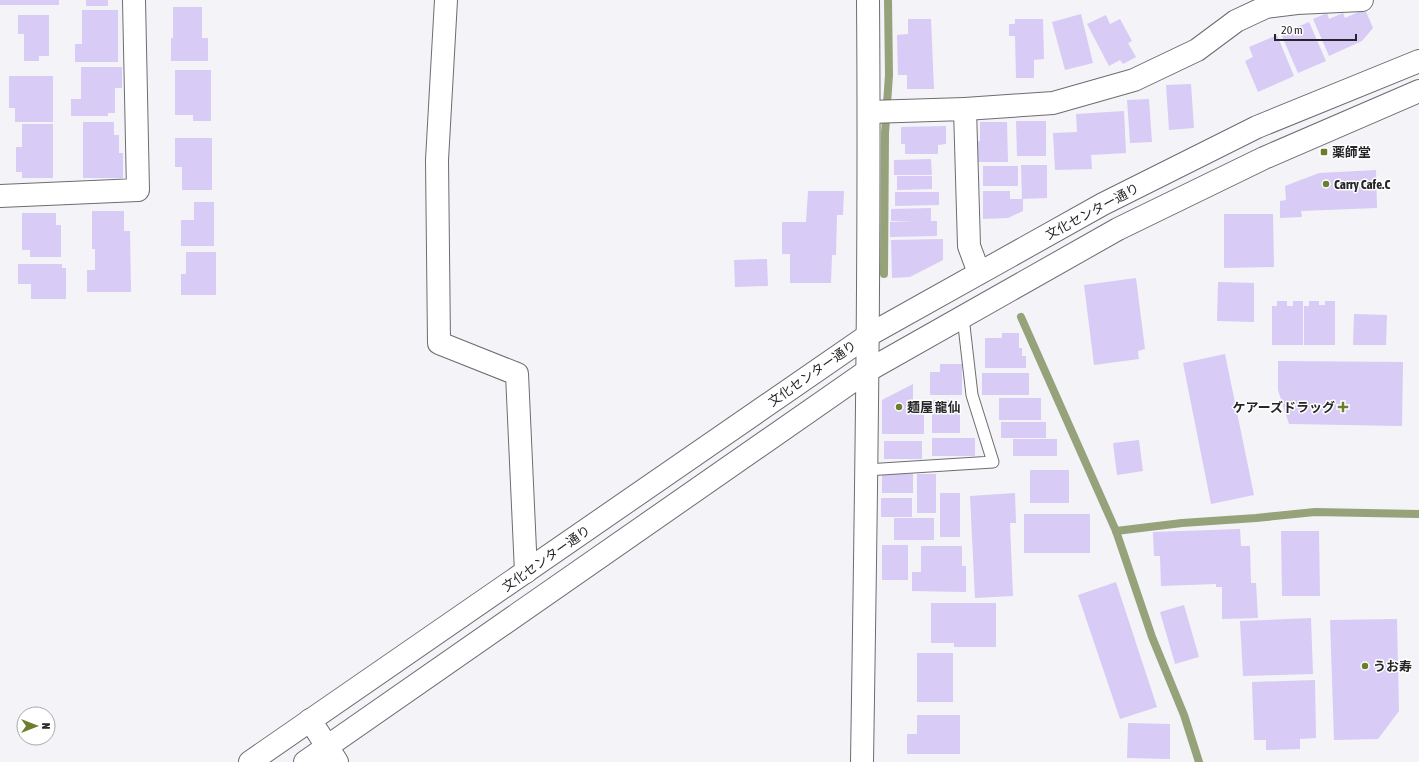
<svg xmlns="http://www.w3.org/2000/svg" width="1419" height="762" font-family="'Asap Condensed','Noto Sans JP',sans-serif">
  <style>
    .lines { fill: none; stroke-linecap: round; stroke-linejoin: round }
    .stream { stroke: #96a279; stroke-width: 8 }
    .building { fill: #d8cbf5 }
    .service-casing { stroke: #6d6c70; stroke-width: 13 }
    .minor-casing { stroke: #6d6c70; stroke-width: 24 }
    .tertiary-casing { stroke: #6d6c70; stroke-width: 24 }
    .service { stroke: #fff; stroke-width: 11 }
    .minor { stroke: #fff; stroke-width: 22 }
    .tertiary { stroke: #fff; stroke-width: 22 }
    .poi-dot { fill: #6c7e2e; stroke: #fff; stroke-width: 1.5 }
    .labels { text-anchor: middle; stroke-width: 3; stroke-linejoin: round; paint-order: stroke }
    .poi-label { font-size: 13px; font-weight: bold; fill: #262628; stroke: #fff; text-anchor: start }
    .street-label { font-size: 13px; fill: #262628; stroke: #fff }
  </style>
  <rect width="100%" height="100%" fill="#f4f3f8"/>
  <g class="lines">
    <g class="stream">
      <path d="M884 274 885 133 889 75 888 0"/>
      <path d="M1021 317 1116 531 1152 637 1184 715 1199 762"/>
      <path d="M1116 531 1182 523 1256 518 1315 512 1419 514"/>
    </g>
  </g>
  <g class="building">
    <rect x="0" y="0" width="59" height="5"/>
    <rect x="86" y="0" width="22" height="6"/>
    <path d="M173 7H202V38H208V61H171V38H173Z"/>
    <path d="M1365 9 1373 28 1362 41 1329 56 1313 19 1327 13 1329 19 1343 13 1345 18Z"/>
    <path d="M82 10H118V62H75V44H82Z"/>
    <path d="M1081 14 1093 63 1065 70 1052 22Z"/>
    <path d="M18 15H49V56H39V61H24V34H18Z"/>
    <path d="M1106 15 1110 24 1120 19 1132 41 1128 43 1136 57 1123 64 1120 60 1109 66 1087 24Z"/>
    <path d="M908 19H931L934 89H907V75H898L897 35 908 34Z"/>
    <path d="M1015 19H1043L1044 59 1034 60V78H1016L1015 36H1009V24H1015Z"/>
    <path d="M1309 22 1326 61 1298 73 1281 34Z"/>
    <path d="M1277 35 1294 76 1258 92 1245 61 1253 57 1249 47Z"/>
    <path d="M81 67H122V88H115V113H108V116H71V99H81Z"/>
    <path d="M175 70H211V121H193V115H175Z"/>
    <path d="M9 76H53V122H15V108H9Z"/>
    <path d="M1191 84 1194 128 1169 130 1166 85Z"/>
    <path d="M1149 99 1152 142 1130 143 1127 100Z"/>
    <path d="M1124 111 1126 153 1091 155 1092 169 1055 170 1053 133 1077 132 1076 114Z"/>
    <path d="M1016 121H1046V156H1017Z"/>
    <path d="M83 122H114V135H119V153H123V178H83Z"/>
    <path d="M980 122H1007L1008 162H974V141H980Z"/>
    <path d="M22 124H53V178H22V172H16V147H22Z"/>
    <path d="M946 126V144L938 145V154H905V144H901V127Z"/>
    <path d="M175 138H212V190H182V167H175Z"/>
    <path d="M931 159 932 175H894V160Z"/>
    <path d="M1021 165H1047V198L1022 199Z"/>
    <rect x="983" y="166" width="35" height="20"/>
    <path d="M1376 170 1377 208 1301 211 1302 217 1280 218V201L1286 200 1285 186 1319 173Z"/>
    <path d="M897 176H932V189L897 190Z"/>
    <path d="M808 191H844L843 215H837L836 255H832L831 283H790V254H782V222H806Z"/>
    <path d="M983 191H1010V199H1023V211L1008 218 983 219Z"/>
    <path d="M895 192H939V205L895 206Z"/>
    <path d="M194 202H214V246H181V220H194Z"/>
    <path d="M931 208V221H937V236L890 237V222L915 221H891V209Z"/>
    <path d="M92 211H124V231H130L131 292H87V270H95V249H92Z"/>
    <path d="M22 213H56V225H61V257H30V250H22Z"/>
    <path d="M1224 214H1273L1274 267 1224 268Z"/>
    <path d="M943 239V260L910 277 892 278 891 240Z"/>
    <path d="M186 252H216V295H181V274H186Z"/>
    <path d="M767 259 768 286 735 287 734 260Z"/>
    <path d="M18 264H62V268H66V299H31V284H18Z"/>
    <path d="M1136 278 1145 349 1138 351 1139 359 1094 365 1084 285Z"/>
    <path d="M1218 282 1254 283V322L1217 321Z"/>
    <path d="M1277 301H1287V306H1293V301H1303V345H1272V306H1277Z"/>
    <path d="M1309 301H1319V305H1325V301H1335V345H1304V306H1309Z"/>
    <path d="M1354 314 1387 315 1386 345H1353Z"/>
    <path d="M1002 333H1019V348H1022V356H1026V368H985V338H1002Z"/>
    <path d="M1225 354 1254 495 1211 504 1183 363Z"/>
    <path d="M1278 361 1403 362 1402 426 1289 424 1278 390Z"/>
    <path d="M940 364H962V395H930V372H940Z"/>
    <rect x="982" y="373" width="47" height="22"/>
    <path d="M913 384V400H924V434H882V400Z"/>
    <rect x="999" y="398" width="42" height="22"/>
    <path d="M932 400H954V410H960V433H932Z"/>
    <rect x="1001" y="422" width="45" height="16"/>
    <rect x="932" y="438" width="43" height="18"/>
    <rect x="1013" y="439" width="44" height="17"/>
    <path d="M1139 440 1143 471 1117 475 1113 443Z"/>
    <rect x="884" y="441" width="38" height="18"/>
    <rect x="1030" y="470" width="39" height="33"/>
    <rect x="882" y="474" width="31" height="19"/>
    <rect x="917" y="474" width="19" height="39"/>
    <rect x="940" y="493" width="20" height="44"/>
    <path d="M1015 493 1016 523H1010L1013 596 975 598 970 496Z"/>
    <rect x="881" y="498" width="31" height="19"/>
    <rect x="1024" y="514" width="66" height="39"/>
    <rect x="894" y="518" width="40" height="22"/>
    <path d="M1240 529 1241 546H1250L1251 583H1256L1258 618 1222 619V587H1216V584L1161 586 1160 556H1154L1153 532Z"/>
    <path d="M1281 531H1319L1320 596H1282Z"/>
    <rect x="882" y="545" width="26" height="35"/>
    <path d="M921 546H962V566H966V592L912 591V572H921Z"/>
    <path d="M1116 582 1157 707 1120 719 1078 595Z"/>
    <path d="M931 603H996V647H954V643H931Z"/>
    <path d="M1184 605 1199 657 1175 664 1160 612Z"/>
    <path d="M1311 618 1313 674 1243 676 1240 621Z"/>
    <path d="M1397 619 1399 711 1378 739 1334 740 1330 620Z"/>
    <rect x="917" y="653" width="36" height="49"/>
    <path d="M1315 680 1316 738 1300 739V749L1266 750V740H1254L1252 682Z"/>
    <path d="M917 715H960V754H907V734H917Z"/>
    <path d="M1128 723 1170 724V759L1127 758Z"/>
  </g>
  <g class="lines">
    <defs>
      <path id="service" d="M866 470 993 462 972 395 963 317"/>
      <g id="minor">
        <path d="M446 0 437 160 439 343 517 374 526 572"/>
        <path d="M965 109 1053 103 1134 80 1197 50 1236 21 1266 7 1297 3 1362 0"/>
        <path d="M869 112 965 109 969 246 979 273"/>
        <path d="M0 196 138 190 134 0"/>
        <path d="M862 762C866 508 870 254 868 0"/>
      </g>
      <g id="tertiary">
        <path d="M310 720 337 762"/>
        <path d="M250 762 867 336 1103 204 1257 127 1419 61"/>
        <path d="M305 762 867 371 1118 229 1264 158 1419 91"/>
      </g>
    </defs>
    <use href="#service" class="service-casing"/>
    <use href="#minor" class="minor-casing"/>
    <use href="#tertiary" class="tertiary-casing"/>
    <use href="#service" class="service"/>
    <use href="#minor" class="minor"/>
    <use href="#tertiary" class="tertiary"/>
  </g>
  <g class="poi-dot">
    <rect x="1320" y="148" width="8" height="8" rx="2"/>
    <circle cx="1326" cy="184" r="4"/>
    <circle cx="899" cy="407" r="4"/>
    <path d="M1341 401h4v4h4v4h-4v4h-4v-4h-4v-4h4z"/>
    <circle cx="1365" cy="666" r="4"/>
  </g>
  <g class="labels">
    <g class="poi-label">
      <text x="1332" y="157">薬師堂</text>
      <text x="1334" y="189">Carry Cafe.C</text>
      <text x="907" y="412">麺屋 龍仙</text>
      <text x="1335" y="412" text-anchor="end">ケアーズドラッグ</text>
      <text x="1373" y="671">うお寿</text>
    </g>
    <g class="street-label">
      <text transform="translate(1092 211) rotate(-28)" y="5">文化センター通り</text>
      <text transform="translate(812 373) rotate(-35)" y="5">文化センター通り</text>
      <text transform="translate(546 558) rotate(-35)" y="5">文化センター通り</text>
    </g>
  </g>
  <g transform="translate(36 726) rotate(90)"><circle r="19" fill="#ffffff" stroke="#a8a8a9"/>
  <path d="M0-3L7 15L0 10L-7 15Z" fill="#6c7e2e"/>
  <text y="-6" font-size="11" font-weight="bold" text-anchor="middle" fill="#262628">N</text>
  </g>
  <path d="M1275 34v6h81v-6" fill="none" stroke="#262628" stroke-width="2"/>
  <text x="1281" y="34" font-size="12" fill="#262628" stroke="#ffffff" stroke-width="3" paint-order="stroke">20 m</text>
</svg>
